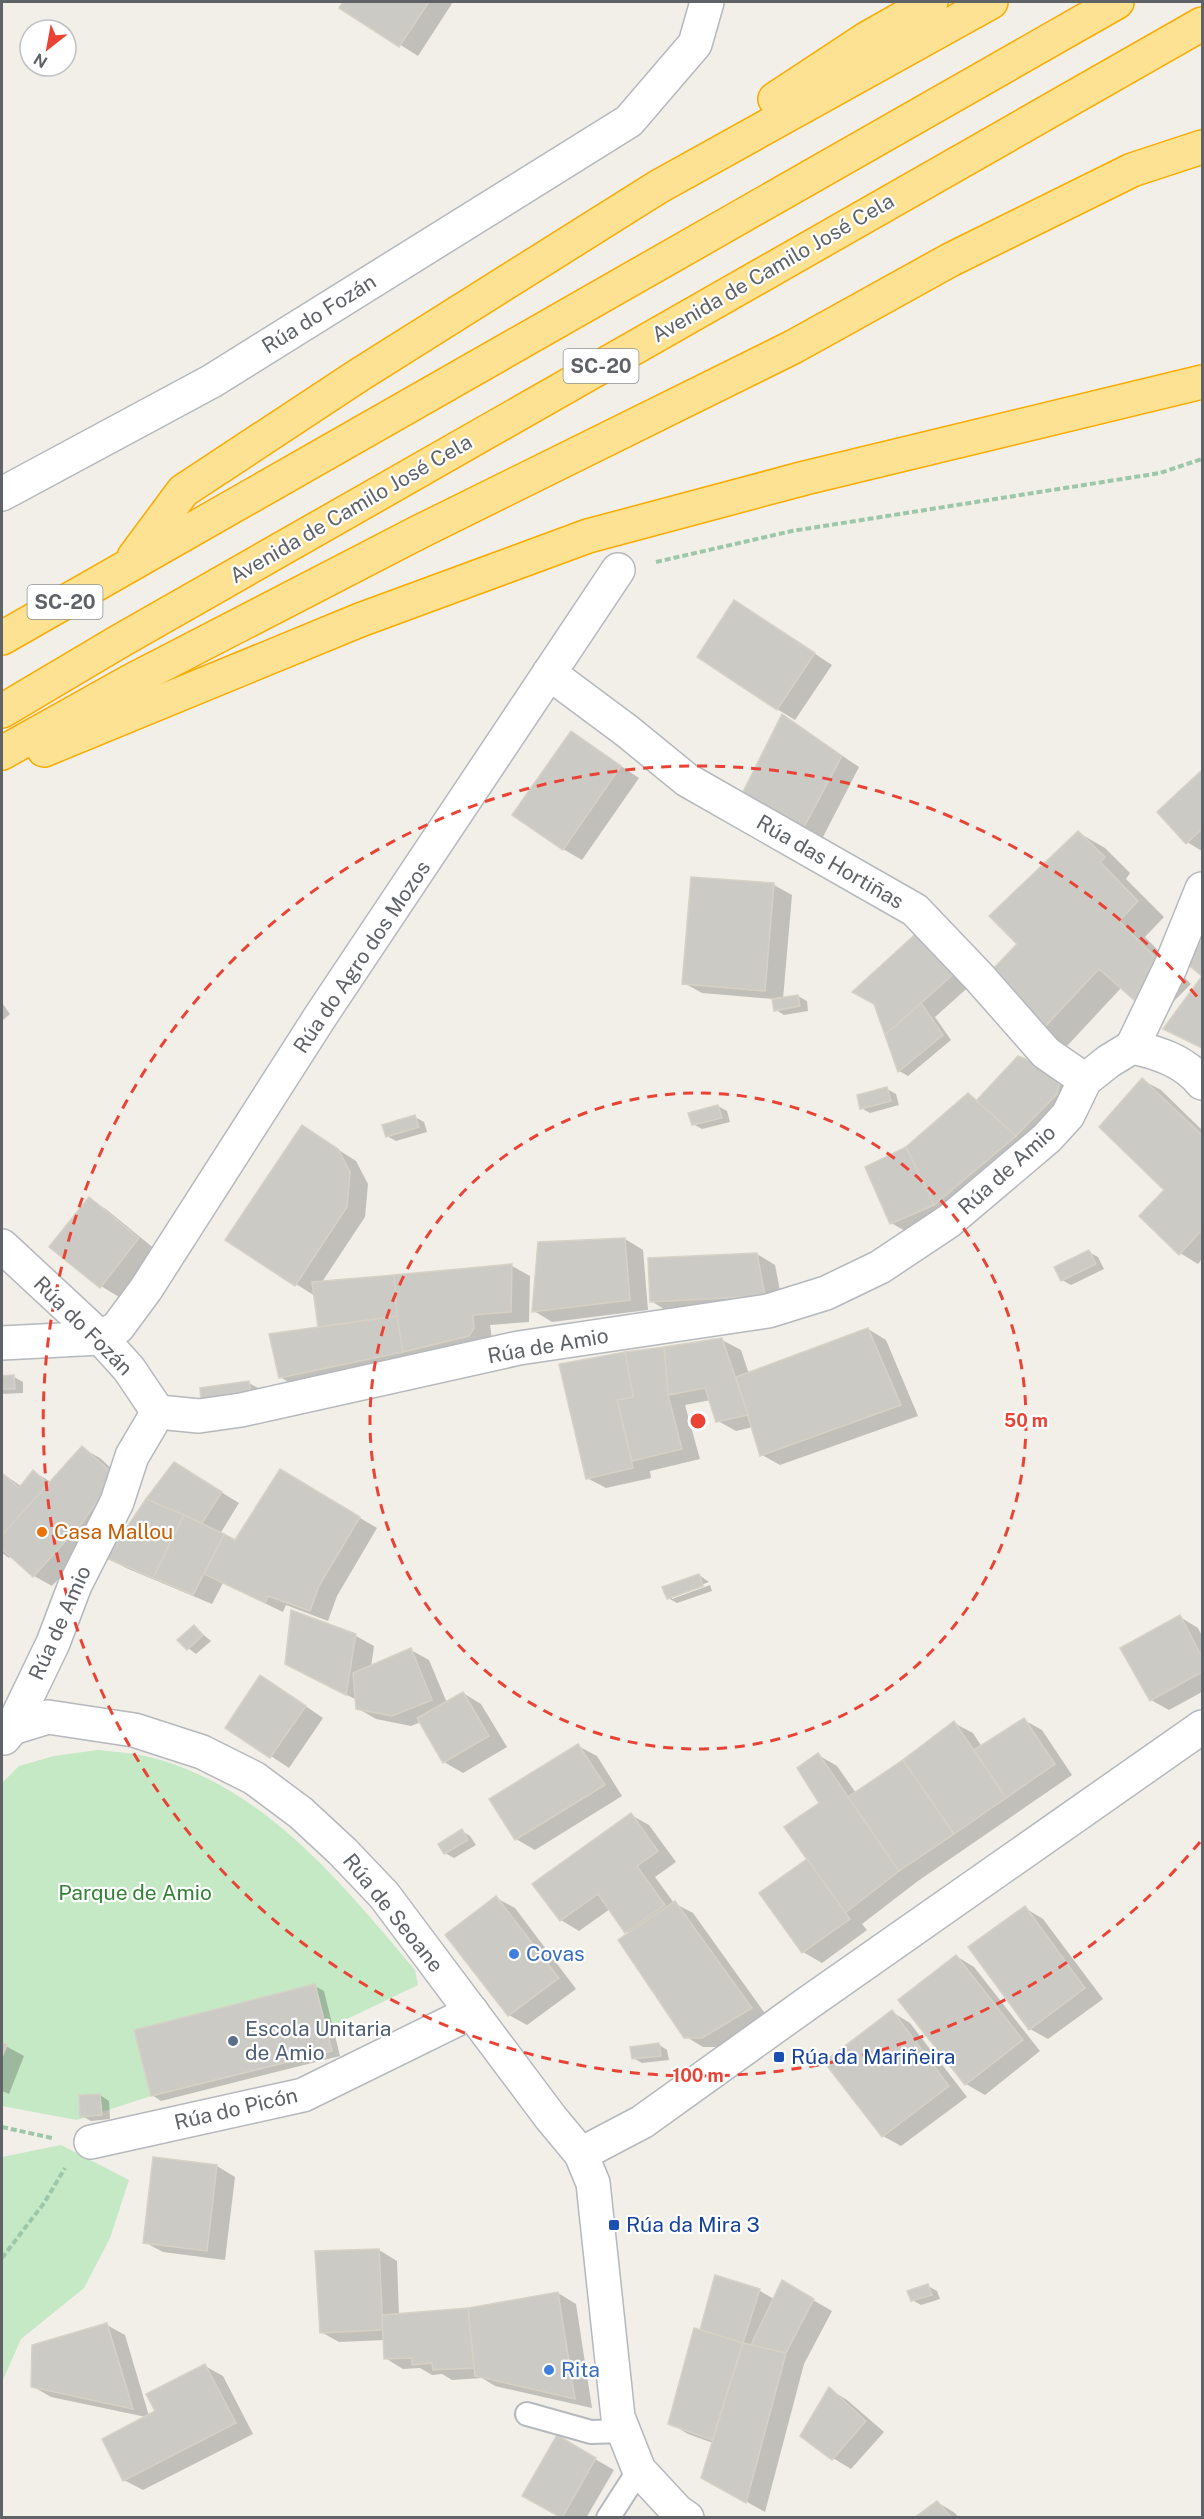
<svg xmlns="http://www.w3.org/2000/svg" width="1204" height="2519" font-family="'Public Sans',sans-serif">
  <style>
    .green { fill: #c5e8c5 }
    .shadow { fill: #0003 }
    .building { fill: #cccac5; stroke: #d6d1c6; stroke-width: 1.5 }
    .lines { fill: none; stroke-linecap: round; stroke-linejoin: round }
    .lane-casing { stroke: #b5b8bc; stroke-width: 26 }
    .street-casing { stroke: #b5b8bc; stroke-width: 36 }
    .highway-casing { stroke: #f9ab00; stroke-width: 36 }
    .path { stroke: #9cc7a9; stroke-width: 4; stroke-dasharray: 6 3; stroke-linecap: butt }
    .lane { stroke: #fff; stroke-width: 22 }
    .street { stroke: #fff; stroke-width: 33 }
    .highway { stroke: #fde293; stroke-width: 33 }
    .ring { fill: none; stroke: #ea4335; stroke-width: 3; stroke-dasharray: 10 8 }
    .food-dot { fill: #e8710a; stroke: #fff; stroke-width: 2 }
    .shop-dot { fill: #3f7fe0; stroke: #fff; stroke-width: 2 }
    .service-dot { fill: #5c6f8a; stroke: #fff; stroke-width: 2 }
    .transit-dot { fill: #1a4fb4; stroke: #fff; stroke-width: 2 }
    .labels { text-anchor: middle; stroke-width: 4.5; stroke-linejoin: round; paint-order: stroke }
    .shield { fill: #fff; stroke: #8f9295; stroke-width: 1.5 }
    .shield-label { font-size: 20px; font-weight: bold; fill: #5f6368 }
    .street-label { font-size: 21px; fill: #5f6368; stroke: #fff }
    .food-label { font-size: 21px; fill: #c56008; stroke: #fff; text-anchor: start }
    .park-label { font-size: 21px; fill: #348238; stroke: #fff }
    .shop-label { font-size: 21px; fill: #366cbe; stroke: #fff; text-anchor: start }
    .service-label { font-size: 21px; fill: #4e5e75; stroke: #fff; text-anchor: start }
    .transit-label { font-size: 21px; fill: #164399; stroke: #fff; text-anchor: start }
    .centre { fill: #ea4335; stroke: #fff; stroke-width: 3 }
    .ring-label { font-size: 18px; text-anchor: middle; font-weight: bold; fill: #ea4335; stroke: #fff; stroke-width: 4.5; stroke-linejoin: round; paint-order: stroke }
  </style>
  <rect width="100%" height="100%" fill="#f1efe8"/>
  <g class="green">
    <path d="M98 1750C116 1752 135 1753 153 1758 265 1787 344 1886 415 1970L418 1985 326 2029 315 1984 134 2031 151 2096 77 2120 2 2106V1783L19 1766 54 1756Z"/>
    <path d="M61 2145 129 2180 110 2238 84 2288 21 2339 2 2382V2157Z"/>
  </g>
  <g class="shadow">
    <path d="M345 2H453L418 56 341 7Z"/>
    <path d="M753 613 832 665 795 720 777 709Z"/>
    <path d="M800 727 859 767 823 837 762 804Z"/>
    <path d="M571 733 639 778 582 860 563 849Z"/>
    <path d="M1202 772V851L1187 842 1159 813Z"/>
    <path d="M1079 833 1105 848 1130 873 1126 879 1164 917 1145 937 1191 984 1161 1014 1134 999 1122 987 1067 1046 1041 1031Z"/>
    <path d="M774 885 792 895 783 999 798 996 807 1001 808 1011 784 1015 776 1010 774 999 702 993 684 983Z"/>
    <path d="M921 931 973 983 935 1017 951 1040 908 1076 899 1071Z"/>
    <path d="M1202 979V1048L1165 1029Z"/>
    <path d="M2 1003 10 1014 2 1021Z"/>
    <path d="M1019 1058 1080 1086 1075 1104 909 1233 891 1223 907 1148 968 1095 978 1101Z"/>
    <path d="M1142 1080 1161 1090 1202 1130V1259L1198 1264 1180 1253Z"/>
    <path d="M887 1089 896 1094 899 1105 870 1113 861 1108Z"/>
    <path d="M718 1106 727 1111 730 1122 702 1129 693 1124Z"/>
    <path d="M415 1117 424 1122 427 1132 396 1141 387 1136Z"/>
    <path d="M320 1138 356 1161 368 1184 365 1217 322 1282 512 1266 530 1276 529 1322 490 1325 492 1339 299 1388 280 1377 319 1328 315 1296 296 1284Z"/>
    <path d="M89 1199 107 1210 156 1250 119 1297 101 1286Z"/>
    <path d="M625 1239 643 1250 648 1310 552 1322 534 1311Z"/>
    <path d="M1089 1252 1098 1257 1104 1269 1071 1285 1062 1280Z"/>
    <path d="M757 1254 775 1265 783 1306 669 1312 651 1301Z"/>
    <path d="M868 1329 886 1340 918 1416 780 1465 762 1455 753 1427 736 1431 718 1421 711 1400 685 1405 700 1459 650 1471 651 1478 606 1488 587 1478 560 1366 722 1340 741 1350 749 1374Z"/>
    <path d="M14 1377 23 1382V1393L2 1394V1378Z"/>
    <path d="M249 1383 258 1388 259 1397 212 1405Z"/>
    <path d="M82 1448 100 1458 129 1485 101 1533 52 1586 34 1576 11 1555 9 1558 2 1553V1473L22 1487 34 1472 51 1482Z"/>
    <path d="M193 1475 239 1503 220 1534 236 1542 298 1481 377 1528 337 1596 328 1621 286 1605 283 1612 223 1583 212 1604 126 1568 108 1558Z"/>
    <path d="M699 1575 709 1582 672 1596V1599L710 1585 712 1591 677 1603 668 1598Z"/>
    <path d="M1180 1617 1198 1628 1202 1636V1692L1169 1710 1151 1700Z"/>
    <path d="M194 1627 211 1641 196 1654 188 1648Z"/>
    <path d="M356 1636 374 1646 371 1667 411 1650 429 1660 447 1703 463 1693 481 1704 507 1747 463 1773 444 1762 421 1722 411 1726 376 1719 357 1708V1700L305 1674Z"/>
    <path d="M279 1688 323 1718 289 1768 227 1727Z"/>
    <path d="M1024 1720 1042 1730 1072 1775 918 1881 862 1924 867 1930 822 1963 803 1952 761 1893 809 1859 822 1804 818 1755 837 1766 856 1793 954 1723 973 1733 982 1747Z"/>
    <path d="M578 1746 597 1756 622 1796 535 1850 516 1839 492 1800Z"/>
    <path d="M631 1815 649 1825 676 1862 655 1877 674 1903 693 1913 769 2019 721 2047H703L685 2036 630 1934 610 1909 579 1931 561 1920Z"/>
    <path d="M462 1831 470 1836 476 1845 454 1858 445 1853Z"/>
    <path d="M496 1898 515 1908 576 1989 527 2025 509 2015Z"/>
    <path d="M1025 1908 1043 1919 1103 1999 1048 2039 1030 2029Z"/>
    <path d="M956 1956 974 1967 1040 2051 985 2095 966 2084 900 2000Z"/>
    <path d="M315 1986 324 1991 340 2056 161 2101 152 2095Z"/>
    <path d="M892 2012 910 2023 967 2097 901 2146 883 2136Z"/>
    <path d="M2 2044 24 2056 9 2094 2 2091Z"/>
    <path d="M658 2044 667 2050 669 2060 642 2063 633 2058Z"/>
    <path d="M100 2095 109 2101 110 2119 91 2121 82 2116Z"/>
    <path d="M154 2159 217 2166 235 2177 225 2260 163 2252 144 2242Z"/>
    <path d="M379 2250 397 2261 399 2315 468 2310 558 2293 576 2304 592 2408 495 2386 482 2378 452 2380 442 2374 432 2375 420 2368 403 2369 385 2358V2340L339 2342 321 2332Z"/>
    <path d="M716 2277 760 2291 774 2299 782 2282 832 2311 804 2364 765 2512 703 2477 713 2443 688 2434 670 2423 701 2332Z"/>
    <path d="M928 2286 937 2291 940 2299 921 2305 912 2300Z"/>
    <path d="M107 2325 125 2335 149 2416 157 2412 205 2366 223 2376 253 2434 143 2490 124 2480 146 2417 51 2397 32 2386Z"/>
    <path d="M829 2389 847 2400 884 2432 851 2469 833 2458Z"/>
    <path d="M557 2437 614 2470 586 2518H562Z"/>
    <path d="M937 2502 955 2513 959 2518H916Z"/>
  </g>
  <g class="building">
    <path d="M343 2H429L399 47 339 8Z"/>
    <path d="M734 600 815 653 777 710 697 657Z"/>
    <path d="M782 714 842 756 804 827 742 794Z"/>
    <path d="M571 731 621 766 563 850 512 815Z"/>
    <path d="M1202 770V829L1186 844 1157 812Z"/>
    <path d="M1078 831 1105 857 1100 862 1138 901 1119 921 1166 968 1134 1000 1099 969 1040 1032 991 971 1017 944 989 916Z"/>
    <path d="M691 877 774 883 765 991 682 984Z"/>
    <path d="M921 929 956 972 885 1035 874 1004 852 992Z"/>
    <path d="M1202 940V976L1186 963Z"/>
    <path d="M1202 976V1048L1163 1029Z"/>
    <path d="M798 995 800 1006 774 1011 772 999Z"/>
    <path d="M921 1003 943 1035 898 1072 885 1035Z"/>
    <path d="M1018 1056 1062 1074 1057 1094 1016 1136 976 1101Z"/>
    <path d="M1142 1078 1202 1135V1230L1179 1255 1139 1216 1164 1190 1099 1127Z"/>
    <path d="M887 1087 891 1101 860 1109 857 1095Z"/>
    <path d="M968 1093 1016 1136 934 1205 906 1147Z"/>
    <path d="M718 1105 722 1118 692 1125 688 1113Z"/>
    <path d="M415 1115 419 1127 386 1137 382 1125Z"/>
    <path d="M302 1125 338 1149 350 1172 347 1207 295 1286 225 1240Z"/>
    <path d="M906 1147 934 1205 890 1224 865 1167Z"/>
    <path d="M89 1197 139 1238 100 1288 49 1247Z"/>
    <path d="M625 1238 630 1300 532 1312 538 1242Z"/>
    <path d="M1089 1250 1096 1264 1061 1281 1054 1267Z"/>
    <path d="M757 1253 765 1296 650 1302 648 1258Z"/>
    <path d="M512 1264 511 1312 473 1315 474 1328 469 1336 403 1352 397 1316 394 1275Z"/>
    <path d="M394 1275 397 1316 318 1327 312 1282Z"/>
    <path d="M397 1316 403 1352 279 1378 269 1334Z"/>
    <path d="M868 1328 901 1405 760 1456 736 1377Z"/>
    <path d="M722 1338 748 1415 716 1422 705 1388 668 1395 664 1347Z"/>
    <path d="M664 1347 668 1395 682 1449 632 1461 617 1400 633 1397 625 1352Z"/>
    <path d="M625 1352 633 1397 617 1400 633 1468 586 1479 559 1364Z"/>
    <path d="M14 1375 15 1389H2V1376Z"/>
    <path d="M249 1381 251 1393 201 1400 200 1388Z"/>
    <path d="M82 1446 112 1473 108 1486 82 1523 33 1577 2 1549V1535Z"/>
    <path d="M174 1462 222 1492 202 1523 146 1499Z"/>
    <path d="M280 1469 360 1517 319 1586 310 1611 268 1596 265 1603 204 1574 224 1534 235 1540Z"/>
    <path d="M33 1470 48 1484 2 1535V1473L19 1488Z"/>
    <path d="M146 1499 184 1515 153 1578 106 1558Z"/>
    <path d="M184 1515 224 1534 193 1595 153 1578Z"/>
    <path d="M699 1574 703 1586 667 1599 662 1587Z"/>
    <path d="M291 1610 356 1634 346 1695 285 1664Z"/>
    <path d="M1180 1615 1202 1657V1672L1150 1701 1120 1648Z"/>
    <path d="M194 1625 203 1635 187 1650 177 1640Z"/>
    <path d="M411 1648 432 1700 392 1716 356 1709 353 1673Z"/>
    <path d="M260 1675 306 1706 270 1758 225 1728Z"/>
    <path d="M463 1692 489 1736 443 1763 417 1718Z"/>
    <path d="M1024 1718 1055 1764 1006 1798 974 1750Z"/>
    <path d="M954 1721 1006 1798 954 1834 903 1760Z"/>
    <path d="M578 1744 605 1785 515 1840 489 1799Z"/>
    <path d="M818 1753 899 1871 845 1913 784 1827 819 1803 797 1768Z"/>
    <path d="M903 1760 954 1834 899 1871 848 1797Z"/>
    <path d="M631 1813 658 1851 637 1866 665 1905 625 1933 598 1894 560 1921 532 1884Z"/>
    <path d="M462 1829 468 1840 444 1854 438 1844Z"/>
    <path d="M807 1859 850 1919 802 1953 759 1893Z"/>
    <path d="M496 1896 559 1978 508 2016 445 1935Z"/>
    <path d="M675 1901 752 2008 702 2038H684L618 1940Z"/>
    <path d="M1025 1906 1085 1988 1029 2030 968 1947Z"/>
    <path d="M956 1955 1023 2040 965 2085 898 2000Z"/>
    <path d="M315 1984 332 2051 151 2096 134 2030Z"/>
    <path d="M892 2010 949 2086 882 2137 824 2062Z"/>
    <path d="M2 2042 7 2045 2 2057Z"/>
    <path d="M659 2043 661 2056 632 2059 630 2047Z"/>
    <path d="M100 2094 102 2115 80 2117 79 2095Z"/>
    <path d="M153 2157 217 2165 207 2251 143 2243Z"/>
    <path d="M379 2249 383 2330 320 2333 315 2251Z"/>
    <path d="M715 2275 760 2289 743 2343 700 2330Z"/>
    <path d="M782 2280 814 2299 786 2353 751 2345Z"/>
    <path d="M928 2284 932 2295 911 2301 907 2291Z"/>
    <path d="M558 2292 575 2399 475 2376 468 2308Z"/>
    <path d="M468 2308 474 2368 433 2370 432 2363 412 2365V2358L384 2359 382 2315Z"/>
    <path d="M107 2323 133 2409 31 2387 32 2345Z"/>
    <path d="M694 2328 743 2343 712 2440 668 2424Z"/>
    <path d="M743 2343 786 2353 746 2503 701 2478Z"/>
    <path d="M205 2364 236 2423 123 2481 102 2439 155 2411 146 2394Z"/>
    <path d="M829 2387 866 2421 832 2460 800 2436Z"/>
    <path d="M557 2435 596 2458 562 2518 522 2496Z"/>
    <path d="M937 2501 952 2518H914Z"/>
  </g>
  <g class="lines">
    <defs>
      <g id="lane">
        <path d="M527 2414 591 2432 624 2431"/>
        <path d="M608 2518 639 2470"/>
      </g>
      <g id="street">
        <path d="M2 494 212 381 629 121 695 44 707 2"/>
        <path d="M549 673 627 731 687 780 915 910 979 977 1046 1053 1085 1080"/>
        <path d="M1132 1047 1170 968 1202 889"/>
        <path d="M2 1246 101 1338 129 1369 158 1412"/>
        <path d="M2 1343 101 1338 118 1327 146 1289 320 1017 618 570"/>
        <path d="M158 1412 199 1416 241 1410 519 1348 768 1311 826 1293 880 1267 949 1221 1047 1138 1068 1115 1085 1080 1109 1061 1132 1047C1159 1053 1184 1061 1202 1083"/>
        <path d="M12 1728 48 1717 134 1730 202 1752 254 1778 301 1813 343 1852 384 1895 551 2118 581 2154 593 2183 618 2417 639 2470 677 2511 687 2518"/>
        <path d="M4 1738 12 1728 53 1643 75 1585 117 1502 132 1456 158 1412"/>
        <path d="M91 2142 303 2095 472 2012"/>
        <path d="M581 2154 642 2122 808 2003 1202 1727"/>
      </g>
      <g id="highway">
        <path d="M775 99 866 39 931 2"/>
        <path d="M134 557 183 491 359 375 658 187 991 2"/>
        <path d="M2 638 1117 2"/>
        <path d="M2 711 120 641 1202 24"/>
        <path d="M44 750 360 620 588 536 805 478 1202 382"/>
        <path d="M2 753 131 681 419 532 793 347 950 260 1132 170 1202 147"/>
      </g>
    </defs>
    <use href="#lane" class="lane-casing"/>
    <use href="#street" class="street-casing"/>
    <use href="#highway" class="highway-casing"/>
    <g class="path">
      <path d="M656 562 792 531 1160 473 1202 459"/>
      <path d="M2 2127 52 2138"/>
      <path d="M2 2258 44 2203 65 2168"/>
    </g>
    <use href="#lane" class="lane"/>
    <use href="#street" class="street"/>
    <use href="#highway" class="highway"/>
  </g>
  <g class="ring">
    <circle cx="698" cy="1421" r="328"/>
    <path d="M1200 1842A655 655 0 1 1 1200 1000"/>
  </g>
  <circle class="food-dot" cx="42" cy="1532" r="6"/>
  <g class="shop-dot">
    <circle cx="514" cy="1954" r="6"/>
    <circle cx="549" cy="2370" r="6"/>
  </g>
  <circle class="service-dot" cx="233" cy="2041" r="6"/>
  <g class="transit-dot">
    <rect x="773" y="2051" width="12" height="12" rx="3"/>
    <rect x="608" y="2219" width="12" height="12" rx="3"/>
  </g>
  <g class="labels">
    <g class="shield">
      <rect x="563.5" y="349" width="75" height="34" rx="4.5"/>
      <rect x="27.5" y="585" width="75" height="34" rx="4.5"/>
    </g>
    <g class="shield-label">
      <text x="601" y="373">SC-20</text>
      <text x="65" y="609">SC-20</text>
    </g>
    <g class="street-label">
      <text transform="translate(773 268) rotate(-30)" y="7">Avenida de Camilo José Cela</text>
      <text transform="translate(319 314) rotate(-32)" y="7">Rúa do Fozán</text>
      <text transform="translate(351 509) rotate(-30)" y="7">Avenida de Camilo José Cela</text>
      <text transform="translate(830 862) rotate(30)" y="7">Rúa das Hortiñas</text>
      <text transform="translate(362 957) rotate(-56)" y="7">Rúa do Agro dos Mozos</text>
      <text transform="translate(1007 1170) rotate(-42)" y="7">Rúa de Amio</text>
      <text transform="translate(83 1326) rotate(45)" y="7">Rúa do Fozán</text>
      <text transform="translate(548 1346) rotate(-10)" y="7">Rúa de Amio</text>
      <text transform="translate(60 1623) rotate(-66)" y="7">Rúa de Amio</text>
      <text transform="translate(393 1913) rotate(51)" y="7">Rúa de Seoane</text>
      <text transform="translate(236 2109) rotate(-13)" y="7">Rúa do Picón</text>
    </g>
    <g class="food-label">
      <text x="54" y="1539">Casa Mallou</text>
    </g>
    <g class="park-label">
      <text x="135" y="1900">Parque de Amio</text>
    </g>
    <g class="shop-label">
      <text x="526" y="1961">Covas</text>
      <text x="561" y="2377">Rita</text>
    </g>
    <g class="service-label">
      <text x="245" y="2036">Escola Unitaria<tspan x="245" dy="24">de Amio</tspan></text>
    </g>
    <g class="transit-label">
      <text x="791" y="2064">Rúa da Mariñeira</text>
      <text x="626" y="2232">Rúa da Mira 3</text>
    </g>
  </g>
  <circle cx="698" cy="1421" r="9" class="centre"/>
  <g class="ring-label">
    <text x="1026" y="1427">50 m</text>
    <text x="698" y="2082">100 m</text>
  </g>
  <rect width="1204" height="2519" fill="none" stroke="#5f6368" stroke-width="6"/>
  <g transform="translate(48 48) rotate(211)"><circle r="28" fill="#ffffff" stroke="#bfc1c3" stroke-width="1.5"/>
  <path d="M0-4.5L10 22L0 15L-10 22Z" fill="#ea4335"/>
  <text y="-9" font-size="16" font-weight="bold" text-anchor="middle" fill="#5f6368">N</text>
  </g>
</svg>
